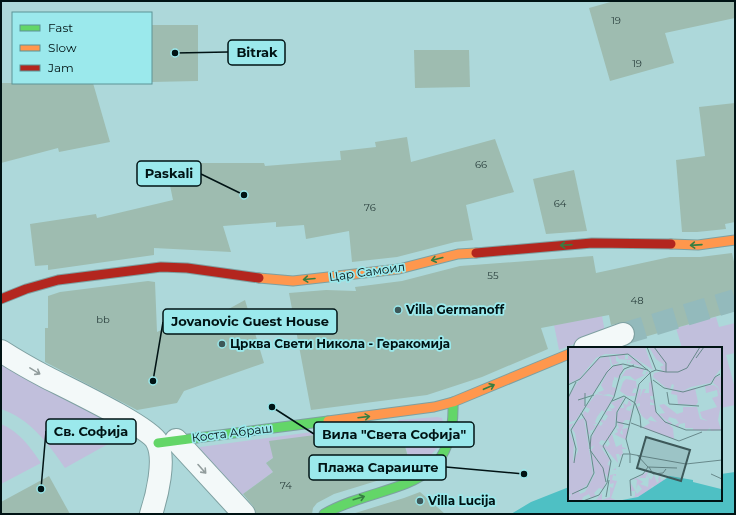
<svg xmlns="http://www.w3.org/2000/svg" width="736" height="515" font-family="Montserrat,sans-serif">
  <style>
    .green { fill: #c1bfdc }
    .water { fill: #4ec0c4 }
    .building { fill: #9ebcb0 }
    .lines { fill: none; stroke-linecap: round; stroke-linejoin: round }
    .street-tunnel { stroke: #93babc; stroke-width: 22; stroke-dasharray: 22 11; stroke-linecap: butt }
    .street-casing { stroke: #7ea0a1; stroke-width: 24 }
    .fast-casing { stroke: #7ea0a1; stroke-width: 11 }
    .slow-casing { stroke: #7ea0a1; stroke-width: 11 }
    .jam-casing { stroke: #7ea0a1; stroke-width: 11 }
    .street { stroke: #f3f9f9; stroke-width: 22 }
    .fast { stroke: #63d668; stroke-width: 9 }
    .slow { stroke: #ff974d; stroke-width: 9 }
    .jam { stroke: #b3261e; stroke-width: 9 }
    .oneway { stroke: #367e42 }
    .oneway2 { stroke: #929d9d }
    .poi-dot { fill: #3d5859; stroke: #9be9ec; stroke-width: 1.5 }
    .labels { text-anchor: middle; stroke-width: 3.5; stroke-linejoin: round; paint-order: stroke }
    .number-label { font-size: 10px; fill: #283d3b }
    .street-label { font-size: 12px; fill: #001314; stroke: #9be9ec }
    .poi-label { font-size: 12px; font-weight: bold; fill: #001314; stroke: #9be9ec; text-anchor: start }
    .inset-road { fill: none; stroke: #68898b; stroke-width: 1 }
    .view { fill: #3d5859; fill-opacity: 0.15; stroke: #3d5859; stroke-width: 2 }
    .inset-edge { fill: none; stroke: #001314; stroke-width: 2 }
    .leader { fill: none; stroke: #001314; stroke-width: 1.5 }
    .callout-dot { fill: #001314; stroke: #9be9ec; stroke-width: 1.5 }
    .callout { fill: #9be9ec; stroke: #001314; stroke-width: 1.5 }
    .callout-label { font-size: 13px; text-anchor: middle; font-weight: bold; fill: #001314 }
  </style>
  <rect width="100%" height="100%" fill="#add8da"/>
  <g class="green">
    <path d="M602 316 605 332 559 350 554 325Z"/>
    <path d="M716 317 719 327 735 323V353L726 355 735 388V405L721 408V348H682L676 328Z"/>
    <path d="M1 361 119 428 108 444 65 468C49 444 29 418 1 409Z"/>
    <path d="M437 417 442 418 443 422 442 443 413 474 398 420Z"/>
    <path d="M1 424C20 432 30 447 41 463L1 484Z"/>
    <path d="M320 431 287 447 266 463 273 472 239 497 199 449 200 447Z"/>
  </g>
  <path class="water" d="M735 472V514H511L531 502 569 487V500H721V474Z"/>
  <g class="building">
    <path d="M614 1H735V18L665 33 674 63 610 81 589 8Z"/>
    <path d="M151 25H198V81L151 82Z"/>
    <path d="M414 50H469L470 87 415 88Z"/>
    <path d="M1 83H93L110 142 59 152 58 148 1 163Z"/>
    <path d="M735 103V222L725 224 726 229 697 232H682L676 160 705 156 699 107Z"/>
    <path d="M407 137 411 162 495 139 514 192 466 205 473 240 455 242 397 257 352 262 349 231 306 239 304 225 276 227V222L223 226 231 252 154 248V255L48 270V265L35 266 30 224 96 214 97 218 173 200 167 171 191 163H264L265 166 341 160 340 151 376 147 375 142Z"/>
    <path d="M574 170 587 231 546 234 533 179Z"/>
    <path d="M732 253 735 266V311L634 340 635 330 631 325 625 322 611 325 609 315 541 328 548 349 482 377 427 395 311 410 289 293 326 290 356 291 355 287 402 281 460 266 593 256 596 273 670 257H700Z"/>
    <path d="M148 281 155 282 157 332 185 319 190 330 245 300 264 363 184 391 177 403 137 410 45 362V328H48V296L60 292Z"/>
    <path d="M399 424 411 468 396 475 334 494 317 503 313 508 312 514H256L253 506 243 494 273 472 266 463 273 458 269 441Z"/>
    <path d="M49 476 70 514H1V502Z"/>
    <path d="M420 492 445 514H352L404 498Z"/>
  </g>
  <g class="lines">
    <path class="street-tunnel" d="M623 334 735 300"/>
    <defs>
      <g id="street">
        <path d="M585 348 623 334"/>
        <path d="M1 351C15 360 29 368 44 376 63 386 150 427 157 442 166 459 157 496 151 514"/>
        <path d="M176 440 244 514"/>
      </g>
      <g id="fast">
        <path d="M158 443 328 421"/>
        <path d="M324 514C384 480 456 497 453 402"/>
      </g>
      <g id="slow">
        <path d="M671 244 698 245 735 240"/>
        <path d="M259 278 293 281 399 269 458 254 476 253"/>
        <path d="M328 421 434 407 453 402 569 354"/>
      </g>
      <g id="jam">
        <path d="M476 253 592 243 671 244"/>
        <path d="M1 299 26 289 58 280 161 267 187 268 259 278"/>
      </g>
    </defs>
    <use href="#street" class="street-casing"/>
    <use href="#fast" class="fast-casing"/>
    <use href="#slow" class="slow-casing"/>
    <use href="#jam" class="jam-casing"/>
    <use href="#street" class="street"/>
    <use href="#fast" class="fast"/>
    <use href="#slow" class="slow"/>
    <use href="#jam" class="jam"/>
  </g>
  <defs><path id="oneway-shaft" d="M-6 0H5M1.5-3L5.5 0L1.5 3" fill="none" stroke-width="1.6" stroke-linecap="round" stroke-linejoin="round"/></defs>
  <g class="oneway">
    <use href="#oneway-shaft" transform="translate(566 245) rotate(177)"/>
    <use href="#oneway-shaft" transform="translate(696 245) rotate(176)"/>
    <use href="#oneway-shaft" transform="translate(437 259) rotate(166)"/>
    <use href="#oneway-shaft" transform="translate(309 279) rotate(175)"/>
    <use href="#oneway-shaft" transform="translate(489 387) rotate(-23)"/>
    <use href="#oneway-shaft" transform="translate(364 417) rotate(-7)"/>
    <use href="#oneway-shaft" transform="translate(359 498) rotate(-17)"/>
  </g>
  <g class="oneway2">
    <use href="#oneway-shaft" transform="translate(35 371) rotate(31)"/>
    <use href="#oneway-shaft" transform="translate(202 469) rotate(48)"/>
  </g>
  <g class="poi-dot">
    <circle cx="398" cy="310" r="4"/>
    <circle cx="222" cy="344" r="4"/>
    <circle cx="420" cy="501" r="4"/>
  </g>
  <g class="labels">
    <g class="number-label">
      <text x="616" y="24">19</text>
      <text x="637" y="67">19</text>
      <text x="481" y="168">66</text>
      <text x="560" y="207">64</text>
      <text x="370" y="211">76</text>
      <text x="493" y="279">55</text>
      <text x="637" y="304">48</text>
      <text x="103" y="323">bb</text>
      <text x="286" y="489">74</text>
    </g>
    <g class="street-label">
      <text transform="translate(367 272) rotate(-8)" y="4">Цар Самоил</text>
      <text transform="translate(232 433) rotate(-7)" y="4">Коста Абраш</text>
    </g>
    <g class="poi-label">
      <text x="406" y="314">Villa Germanoff</text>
      <text x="230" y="348">Црква Свети Никола - Геракомија</text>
      <text x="428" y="505">Villa Lucija</text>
    </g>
  </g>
  <g transform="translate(568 347)">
    <rect width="154" height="154" fill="#add8da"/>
    <path d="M0 0H77L85 23 61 7H37L28 11 12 31 0 37ZM81 0H154V20L142 36 123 40 115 44 105 43 106 38 104 37 102 42 97 40 85 30 86 26 95 24 92 20 96 18 88 12ZM48 8V14L51 16 44 18 42 9 48 8H57V12H60V8L74 17 73 19 61 16 64 13H60V16H55H59L60 13 51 12ZM41 9 43 19 25 47 10 52 16 50 17 59 8 73 0 76V51L9 36 30 12ZM54 17 55 22 50 31 46 30V33L49 34 45 33 44 40 48 41 49 36V41L46 49 41 47 35 48 29 46 36 43 33 38 40 24 46 19ZM70 20 76 22 74 27 77 28 79 24 80 26 77 28 67 33 62 29H55L50 35 58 23ZM152 29 154 32V50L150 40 145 36 147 30ZM58 32 68 34 69 42 66 41 64 46H68L67 49H59L52 44 55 35ZM84 33 86 49H82L83 53 86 52 87 57 82 55V58H87L88 66 105 81 106 92 74 81 82 76 80 73 89 75 83 69 79 73 74 69 69 60 72 59V56L68 57V54L71 42H73L72 50 75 42H78L76 46H81V36ZM146 38 150 41 154 52 150 73 153 83 143 84 142 81 138 84 125 83V81H117V76L111 77 110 81 107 78 111 76 108 72 101 70 100 73 104 76 103 78 91 67 97 66 91 58 96 57 109 67 115 65V60H129L132 72 140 74 141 81 140 74 134 71 132 65 149 60 144 51 150 49 149 43 138 46 137 39ZM127 41 130 55 128 58 110 57 109 48 103 47 104 43 111 45ZM28 47 45 50 37 65 34 63 29 70 27 75 29 77H25L28 79 25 83 21 84 23 87 24 85 23 87H20L21 100 18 76 15 67 16 64 20 66 22 62 18 60ZM56 50 48 66 47 80 38 94 33 93 31 96 34 99 36 96 35 102 31 98 42 113 40 116H42L39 117 42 119 40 131 23 103 27 98 22 101V94L30 77 33 79 35 76 32 74 34 72 37 74 40 69 37 67 39 64H44L41 60 44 62 47 60 43 56ZM61 53 64 58 59 60 58 63 62 64 64 61 62 73H57L54 77 49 74V67L52 61H56L55 56 59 58ZM16 71 25 127 19 138 11 144 12 147 17 145 27 127 22 104 37 125 38 135 35 142 31 141 26 146 28 149 23 151 21 147 15 150 14 153 5 154 0 152 3 148 0 146V78L6 76 1 83 6 97 5 115 10 104 7 86 4 82 10 73ZM49 75 56 78 52 86 55 88 54 82 60 81 58 93 46 87 50 85 48 81 51 82ZM44 87 48 100 54 97V100L59 102H54L55 106 52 110 51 107H48L50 116 36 100 37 97 39 100 42 97 40 92ZM48 121V129L45 128 44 133 49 134 43 151 50 154H27L34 146V153L42 150V140L45 141 46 136 42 137V128L48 127V123H45ZM80 124 79 128 83 133 86 128 89 136 91 134 90 132 92 128 93 134 95 132 98 133 87 140 84 139 83 143 72 149 64 151 67 149V144H63L62 135 69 147 74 142 70 137 68 142 69 133 64 132 69 131 75 135 72 137 80 140 81 131 78 128V131H70Z" fill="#c1bfdc"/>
    <path d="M102 129 125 133V135L153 142 154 140V154H49L70 150Z" fill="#4ec0c4"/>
    <path class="inset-road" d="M79 0 88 23M86 0 98 16V25L88 23 83 25 71 37 58 92 62 107 118 117 154 113M128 11 136 0M98 25H110L119 21 132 0M85 33 96 41 115 45 143 37 147 30 152 27M0 38 12 32 32 10 60 7 82 25 88 65 97 75 118 83H154M99 45 101 57 131 59M17 46V59M0 51 8 35M10 53 26 48M44 54 56 49 67 56 72 69 73 81M49 75 62 78M63 76 111 94 134 85M22 102 23 89 46 50 52 28 56 22 66 18M22 103 35 121 38 135M69 108 80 120 109 121M6 116 8 102 3 83 39 25 45 19 55 17 80 23M51 120 55 107H62V116M81 120 85 127 95 126 98 122M143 127 154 132M4 147 19 140 26 126 18 74 13 66M63 149 62 133 75 127 80 120M38 150 41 133M15 154 31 148 39 136 43 114 35 99 48 79 49 65 58 50"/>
    <path class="view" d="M78 90 122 103 113 134 69 121Z"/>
    <rect width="154" height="154" class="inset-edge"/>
  </g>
  <path class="leader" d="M175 53L228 52M244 195L201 174M153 381L163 322M41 489L46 431M272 407L314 434M524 474L446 467"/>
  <g class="callout-dot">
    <circle cx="175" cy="53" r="4"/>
    <circle cx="244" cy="195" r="4"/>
    <circle cx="153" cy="381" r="4"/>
    <circle cx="41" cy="489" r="4"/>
    <circle cx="272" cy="407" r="4"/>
    <circle cx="524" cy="474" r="4"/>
  </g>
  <g class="callout">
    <rect x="228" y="40" width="57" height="25" rx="4"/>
    <rect x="137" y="161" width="64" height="25" rx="4"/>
    <rect x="163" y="309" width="174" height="25" rx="4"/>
    <rect x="46" y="419" width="90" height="25" rx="4"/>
    <rect x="314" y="422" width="160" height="25" rx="4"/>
    <rect x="309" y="455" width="137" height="25" rx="4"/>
  </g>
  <g class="callout-label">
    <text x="257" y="57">Bitrak</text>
    <text x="169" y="178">Paskali</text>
    <text x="250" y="326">Jovanovic Guest House</text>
    <text x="91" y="436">Св. Софија</text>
    <text x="394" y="439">Вила "Света Софија"</text>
    <text x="378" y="472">Плажа Сараиште</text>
  </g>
  <rect width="736" height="515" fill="none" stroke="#001314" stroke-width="4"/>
  <rect x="12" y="12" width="140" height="72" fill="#9be9ec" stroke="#5d9396"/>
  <rect x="20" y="25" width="20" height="6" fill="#63d668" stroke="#5d9396"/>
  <text x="48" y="32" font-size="12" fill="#001314">Fast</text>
  <rect x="20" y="45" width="20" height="6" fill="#ff974d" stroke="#5d9396"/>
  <text x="48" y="52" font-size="12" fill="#001314">Slow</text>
  <rect x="20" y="65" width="20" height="6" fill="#b3261e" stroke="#5d9396"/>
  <text x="48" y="72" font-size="12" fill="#001314">Jam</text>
</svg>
